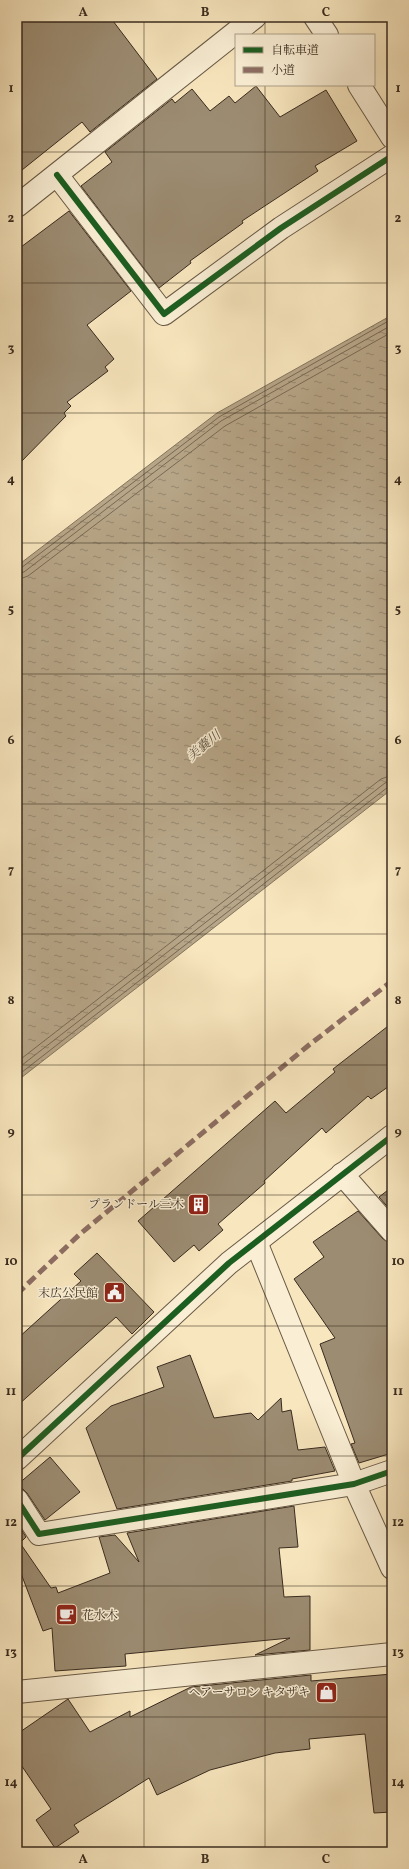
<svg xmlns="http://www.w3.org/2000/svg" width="409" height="1869" font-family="Vollkorn,'Noto Serif JP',serif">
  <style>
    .water { fill: url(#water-ripples); stroke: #85755e }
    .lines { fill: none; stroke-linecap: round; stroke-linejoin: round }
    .shore { stroke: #786854; stroke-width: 1 }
    .building { fill: #9c8c72; stroke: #392b1f }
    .minor-casing { stroke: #695a47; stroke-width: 24 }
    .minor { stroke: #faefd5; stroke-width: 22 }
    .quiet { stroke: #8d6e63; stroke-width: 5; stroke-dasharray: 10 5; stroke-linecap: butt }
    .cycleway-casing { stroke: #faefd5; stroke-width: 8 }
    .cycleway { stroke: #1b5e20; stroke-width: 6 }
    .grid { fill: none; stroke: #392b1f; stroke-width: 1; stroke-opacity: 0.55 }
    .labels { text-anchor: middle; stroke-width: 3; stroke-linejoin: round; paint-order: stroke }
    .poi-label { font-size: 12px; fill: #392b1f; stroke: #faefd5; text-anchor: end }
    .water-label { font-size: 13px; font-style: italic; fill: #5f503e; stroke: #faefd5 }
    .neatline { fill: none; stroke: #392b1f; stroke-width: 1.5 }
    .grid-label { font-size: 13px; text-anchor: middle; font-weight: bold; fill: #392b1f }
  </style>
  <defs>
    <pattern id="water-ripples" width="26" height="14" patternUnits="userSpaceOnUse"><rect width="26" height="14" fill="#b7a688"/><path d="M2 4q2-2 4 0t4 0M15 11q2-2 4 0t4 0" fill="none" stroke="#96876f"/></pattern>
  </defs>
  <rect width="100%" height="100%" fill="#f8e6be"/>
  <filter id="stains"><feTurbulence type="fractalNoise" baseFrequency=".005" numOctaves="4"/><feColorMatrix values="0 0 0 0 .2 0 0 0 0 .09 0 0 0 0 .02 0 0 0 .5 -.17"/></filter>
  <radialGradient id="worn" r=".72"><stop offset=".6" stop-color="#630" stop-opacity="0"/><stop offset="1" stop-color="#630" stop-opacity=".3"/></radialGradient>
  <path class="water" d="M392 315V789L17 1081V566L217 413Z"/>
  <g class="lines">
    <g class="shore">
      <path d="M17 569 21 568 219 417 392 319"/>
      <path d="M17 574 24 572 221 421 392 325"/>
      <path d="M17 580 28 576 225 426 392 332"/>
      <path d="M17 1062 381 779 392 775"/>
      <path d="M17 1069 385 783 392 781"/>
      <path d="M17 1076 388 787 392 786"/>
    </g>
  </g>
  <g class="building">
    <path d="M17 17H110L157 79 90 132 82 122 17 174Z"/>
    <path d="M256 86 280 117 326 90 357 141 315 166 318 171 242 221 243 223 190 261 191 263 159 288 81 186 112 162 105 152 172 99 175 103 192 89 210 111 229 96 235 103Z"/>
    <path d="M69 211 131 291 87 325 114 359 105 367 108 371 67 402 71 406 64 413 66 416 17 466V250Z"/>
    <path d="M392 1023V1084L371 1099 368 1096 326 1133 322 1128 264 1181 265 1183 218 1224 223 1230 199 1251 194 1245 174 1262 138 1221 275 1101 286 1113 335 1072 333 1069 342 1062Z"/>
    <path d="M392 1187V1212L379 1197Z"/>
    <path d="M358 1211 383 1239 392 1243V1453L359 1463 351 1444 355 1443 320 1344 335 1338 294 1279 324 1257 313 1242Z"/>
    <path d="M97 1253 154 1312 132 1334 116 1317 17 1406V1339L81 1281 74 1274Z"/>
    <path d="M190 1355 214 1418 251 1413 258 1420 281 1398 282 1412 291 1410 298 1450 325 1447 335 1471 292 1479V1481L117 1509 86 1428 111 1406 164 1387 157 1367Z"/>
    <path d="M50 1457 80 1492 45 1520 27 1493 23 1489 17 1488V1485Z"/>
    <path d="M294 1506 298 1547 279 1548 284 1597 310 1596V1650L255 1655 290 1638 125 1654 126 1666 55 1671 52 1628 43 1631 17 1563V1523L26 1537 20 1543 51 1588 56 1587 58 1593 110 1573 99 1537 115 1535 139 1562 127 1533Z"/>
    <path d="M392 1674V1812L374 1813 365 1734 309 1739 310 1749 275 1753 210 1770 157 1795 149 1778 74 1825 79 1832 55 1848 36 1820 51 1809 17 1759V1734L68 1699 90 1732 130 1711V1717L191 1687 311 1675V1681Z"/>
  </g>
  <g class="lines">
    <defs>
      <g id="minor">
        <path d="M315 17 327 35"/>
        <path d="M359 85 392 137"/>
        <path d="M57 175 164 314 281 228 392 156"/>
        <path d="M17 206 255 17"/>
        <path d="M342 1174 392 1231"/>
        <path d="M256 1242 354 1484 392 1568"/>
        <path d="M17 1459 229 1263 392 1136"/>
        <path d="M17 1500 39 1534 354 1484 392 1471"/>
        <path d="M17 1692 392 1654"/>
      </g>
    </defs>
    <use href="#minor" class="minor-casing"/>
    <use href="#minor" class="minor"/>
    <path class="quiet" d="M17 1294 80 1234 309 1045 392 981"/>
    <defs>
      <g id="cycleway">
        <path d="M57 175 164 314 281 228 392 156"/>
        <path d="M17 1459 229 1263 392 1136"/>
        <path d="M17 1500 39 1534 354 1484 392 1471"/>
      </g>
    </defs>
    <use href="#cycleway" class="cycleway-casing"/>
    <use href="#cycleway" class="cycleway"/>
  </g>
  <path class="grid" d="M144 17V1852M265 17V35M265 85V1852M17 152H392M17 283H392M17 413H392M17 543H392M17 674H392M17 804H392M17 934H392M17 1065H392M17 1195H392M17 1326H392M17 1456H392M17 1586H392M17 1717H392"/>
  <defs>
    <symbol id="building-square" viewBox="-11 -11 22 22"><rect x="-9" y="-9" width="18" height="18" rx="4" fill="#8f2418" stroke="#faefd5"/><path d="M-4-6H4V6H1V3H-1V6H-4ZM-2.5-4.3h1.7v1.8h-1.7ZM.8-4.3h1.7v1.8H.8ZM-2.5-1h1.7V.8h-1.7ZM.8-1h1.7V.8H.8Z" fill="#fff"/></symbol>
    <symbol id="civic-square" viewBox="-11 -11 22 22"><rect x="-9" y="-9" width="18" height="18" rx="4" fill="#8f2418" stroke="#faefd5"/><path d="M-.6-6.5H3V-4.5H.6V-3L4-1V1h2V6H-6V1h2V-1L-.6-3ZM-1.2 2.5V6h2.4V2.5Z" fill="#fff"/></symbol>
    <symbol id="cafe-square" viewBox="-11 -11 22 22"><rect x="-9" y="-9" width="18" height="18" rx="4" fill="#8f2418" stroke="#faefd5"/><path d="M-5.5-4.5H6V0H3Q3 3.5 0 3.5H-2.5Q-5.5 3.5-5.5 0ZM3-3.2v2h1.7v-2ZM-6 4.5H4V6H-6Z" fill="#fff"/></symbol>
    <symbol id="shop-square" viewBox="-11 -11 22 22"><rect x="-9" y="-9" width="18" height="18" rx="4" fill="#8f2418" stroke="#faefd5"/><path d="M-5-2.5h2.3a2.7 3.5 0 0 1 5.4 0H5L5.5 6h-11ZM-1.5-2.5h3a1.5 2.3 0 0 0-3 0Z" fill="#fff"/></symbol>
  </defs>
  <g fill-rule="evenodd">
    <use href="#building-square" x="186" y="1192" width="25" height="25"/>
    <use href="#civic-square" x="102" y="1280" width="25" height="25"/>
    <use href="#cafe-square" x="54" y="1602" width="25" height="25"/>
    <use href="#shop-square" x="314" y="1680" width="25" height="25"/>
  </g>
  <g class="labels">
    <g class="poi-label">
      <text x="184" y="1208">プランドール三木</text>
      <text x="98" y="1297">末広公民館</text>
      <text x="82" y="1619" text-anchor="start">花水木</text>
      <text x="310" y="1696">ヘアーサロン キタザキ</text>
    </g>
    <g class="water-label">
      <text transform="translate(203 745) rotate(-40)" y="5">美嚢川</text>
    </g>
  </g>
  <rect width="409" height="1869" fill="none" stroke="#f8e6be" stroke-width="44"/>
  <rect x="235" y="34" width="140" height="52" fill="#faefd5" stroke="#ada18c"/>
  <rect x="243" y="47" width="20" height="6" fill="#1b5e20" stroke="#ada18c"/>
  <text x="271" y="54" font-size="12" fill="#392b1f">自転車道</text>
  <rect x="243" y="67" width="20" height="6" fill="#8d6e63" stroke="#ada18c"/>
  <text x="271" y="74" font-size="12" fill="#392b1f">小道</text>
  <rect x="22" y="22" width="365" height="1825" class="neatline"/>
  <g class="grid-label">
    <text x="83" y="16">A</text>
    <text x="205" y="16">B</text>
    <text x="326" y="16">C</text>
    <text x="11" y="92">1</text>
    <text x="398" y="92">1</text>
    <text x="11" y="222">2</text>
    <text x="398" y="222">2</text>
    <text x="11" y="352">3</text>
    <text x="398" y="352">3</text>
    <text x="11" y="483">4</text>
    <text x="398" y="483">4</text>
    <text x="11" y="613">5</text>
    <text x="398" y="613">5</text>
    <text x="11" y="744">6</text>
    <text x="398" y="744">6</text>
    <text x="11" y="874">7</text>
    <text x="398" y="874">7</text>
    <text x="11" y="1004">8</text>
    <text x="398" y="1004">8</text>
    <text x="11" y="1135">9</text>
    <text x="398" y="1135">9</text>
    <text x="11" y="1265">10</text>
    <text x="398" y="1265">10</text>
    <text x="11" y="1395">11</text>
    <text x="398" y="1395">11</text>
    <text x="11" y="1526">12</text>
    <text x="398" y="1526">12</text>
    <text x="11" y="1656">13</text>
    <text x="398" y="1656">13</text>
    <text x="11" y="1786">14</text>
    <text x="398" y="1786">14</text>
    <text x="83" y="1863">A</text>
    <text x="205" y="1863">B</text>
    <text x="326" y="1863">C</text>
  </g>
  <rect width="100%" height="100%" filter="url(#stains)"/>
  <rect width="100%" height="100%" fill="url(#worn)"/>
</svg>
